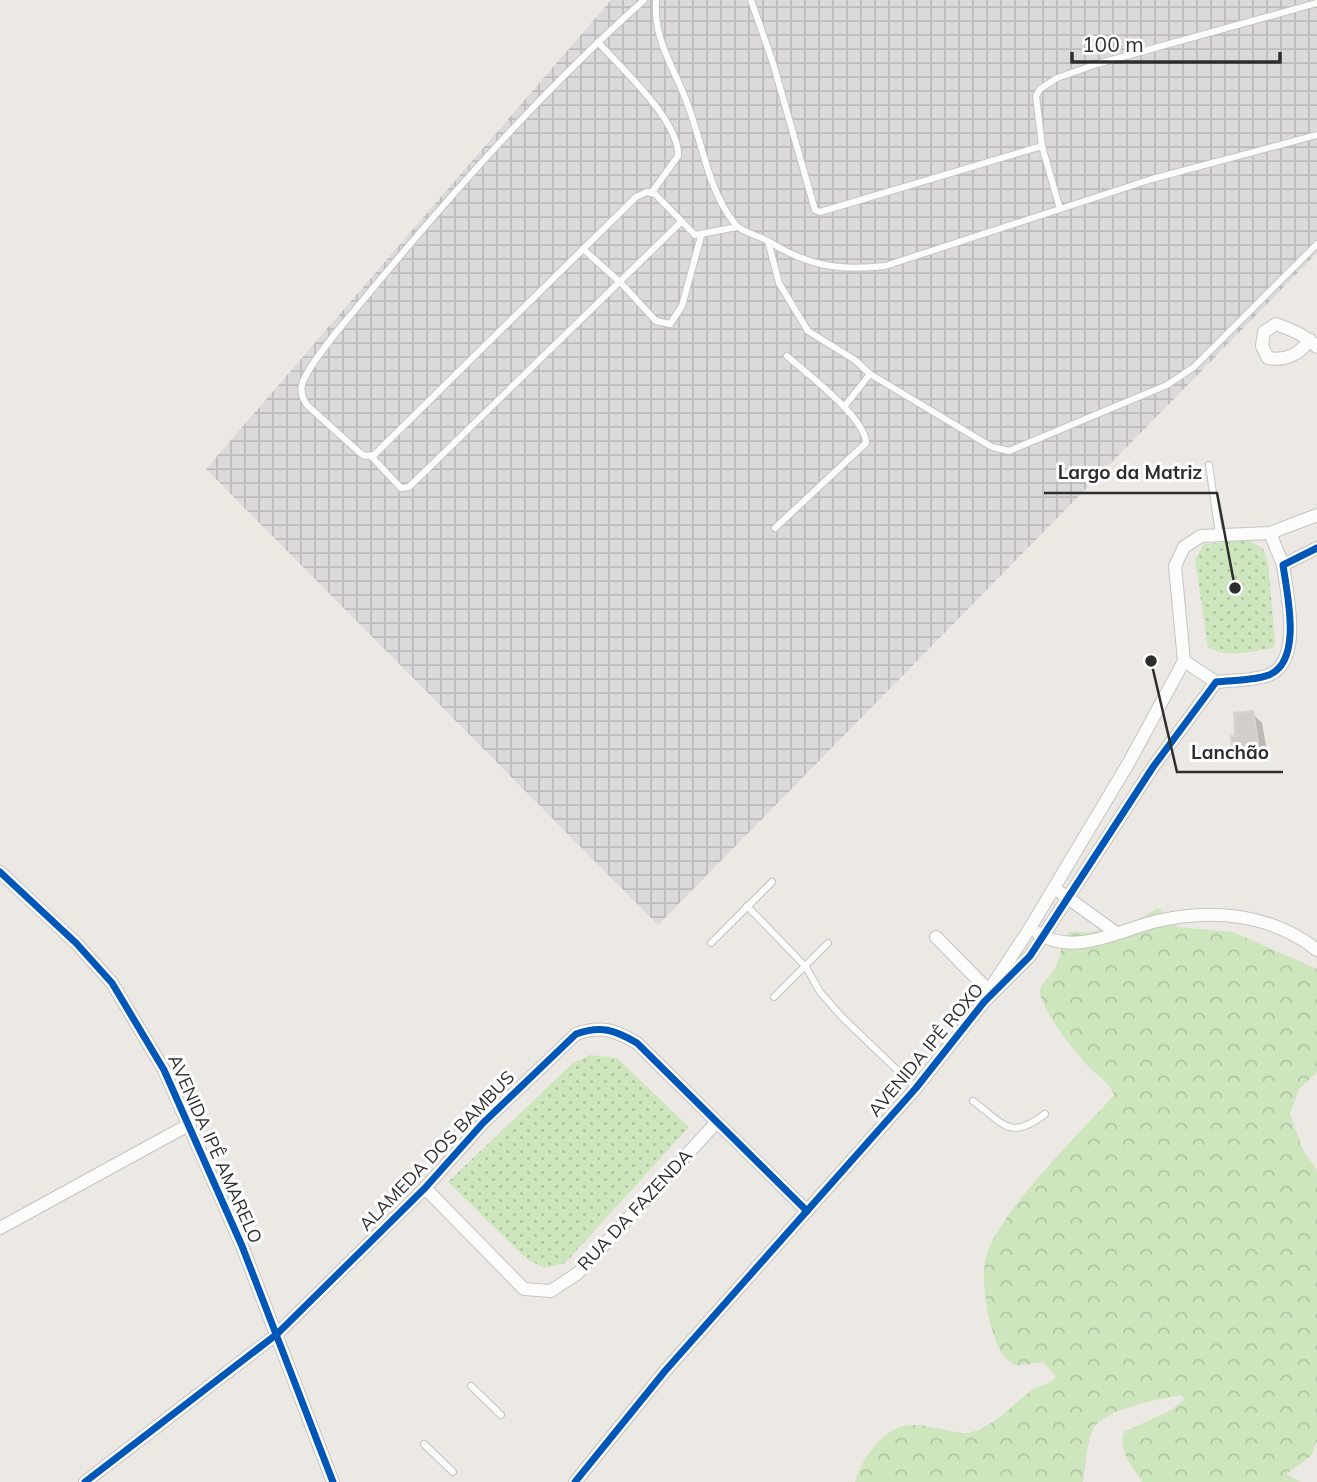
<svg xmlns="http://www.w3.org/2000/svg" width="1317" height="1482" font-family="Mulish,sans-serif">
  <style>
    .industrial { fill: url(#industrial-grid) }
    .forest { fill: url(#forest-crowns) }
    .park { fill: url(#park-dots) }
    .shadow { fill: #0003 }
    .building { fill: #d1cecb; stroke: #d7d4d0; stroke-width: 2 }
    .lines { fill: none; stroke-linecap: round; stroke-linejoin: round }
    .service-casing { stroke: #c5c4c5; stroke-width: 8 }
    .minor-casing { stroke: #c5c4c5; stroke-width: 14 }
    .service { stroke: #fcfcfb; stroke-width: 6 }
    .minor { stroke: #fcfcfb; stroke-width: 12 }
    .cycleway-casing { stroke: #fff; stroke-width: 11 }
    .cycleway { stroke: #0057b8; stroke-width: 7 }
    .labels { text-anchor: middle; stroke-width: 6; stroke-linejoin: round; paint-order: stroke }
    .street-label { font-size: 18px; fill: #2e2e2e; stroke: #fff }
    .leader { fill: none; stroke: #2e2e2e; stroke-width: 2.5 }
    .callout-dot { fill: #2e2e2e; stroke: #fff; stroke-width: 2.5 }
    .callout-label { font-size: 19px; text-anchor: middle; font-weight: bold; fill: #2e2e2e; stroke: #fff; stroke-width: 6; stroke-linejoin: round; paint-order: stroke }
  </style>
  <defs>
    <pattern id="industrial-grid" width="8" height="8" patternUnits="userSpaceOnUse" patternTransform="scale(1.75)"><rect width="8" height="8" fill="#dcd9db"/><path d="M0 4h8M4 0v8" fill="none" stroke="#bdbbbc"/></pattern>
    <pattern id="forest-crowns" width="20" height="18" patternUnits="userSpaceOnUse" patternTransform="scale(1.75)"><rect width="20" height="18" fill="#cee6be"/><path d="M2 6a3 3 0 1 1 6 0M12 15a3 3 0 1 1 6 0" fill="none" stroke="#b1c6a4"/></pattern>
    <pattern id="park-dots" width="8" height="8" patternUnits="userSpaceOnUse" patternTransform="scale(1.75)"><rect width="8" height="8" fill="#cee6be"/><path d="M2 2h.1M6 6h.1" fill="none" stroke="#b1c6a4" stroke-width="1.8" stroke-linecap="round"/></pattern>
  </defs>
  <rect width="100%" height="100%" fill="#ece8e4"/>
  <path class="industrial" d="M611 0H1317V253L658 925 206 469Z"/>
  <path class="forest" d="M1158 908 1178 927 1233 932 1317 969V1072L1299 1089 1290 1114 1303 1150 1317 1170V1441L1311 1456 1286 1474 1301 1482H1142C1133 1467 1117 1450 1124 1432L1171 1410 1184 1400 1182 1395C1160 1399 1099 1409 1092 1432 1086 1447 1086 1466 1083 1482H855C862 1458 885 1424 913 1425 929 1425 954 1433 966 1433 989 1431 1013 1405 1029 1392 1037 1385 1049 1386 1056 1377L1043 1362 1017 1366C998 1357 996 1341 990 1323 985 1302 981 1274 987 1253 1001 1210 1081 1132 1114 1095 1109 1081 1098 1077 1089 1067 1076 1054 1038 1006 1040 990 1042 981 1051 976 1055 968 1061 956 1061 944 1069 932 1104 934 1129 926 1158 908Z"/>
  <g class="park">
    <path d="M1249 540 1263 549 1268 562 1275 643 1273 648C1252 651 1226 659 1208 647L1195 560 1204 544Z"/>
    <path d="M590 1055 617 1058 689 1127 565 1263 544 1268 527 1259 448 1182 572 1064Z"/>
  </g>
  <path class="shadow" d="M1252 713 1262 723 1267 751H1263L1260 756 1244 755 1234 744Z"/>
  <path class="building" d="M1253 711 1258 742H1253L1250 747 1232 745 1231 736H1235L1234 713Z"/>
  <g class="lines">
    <defs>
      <g id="service">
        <path d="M644 0C542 91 451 194 364 299 350 316 306 366 302 385 300 393 303 399 307 405L359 452 365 456 374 455 636 197 647 192 655 194 695 235 737 227"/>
        <path d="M656 0C653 43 677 71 690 111 704 150 708 189 735 224 741 232 759 236 768 241L779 283 808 331 855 360 870 374 844 407"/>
        <path d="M751 0 773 63 815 210 820 212 1042 146 1060 209"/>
        <path d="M598 42C621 68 680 121 678 156L652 192"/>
        <path d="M1042 146 1036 96 1040 89 1057 78 1097 64 1317 3"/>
        <path d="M768 241C808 266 838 271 885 266L1152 179 1317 135"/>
        <path d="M583 249 621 283 656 321 670 324 682 306 701 236"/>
        <path d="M870 374 992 447 1009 451 1167 385 1194 367 1317 244"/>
        <path d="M371 456 401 488 409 487 681 222"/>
        <path d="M1209 465 1219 534"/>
        <path d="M775 528 866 443C865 417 807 374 787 356"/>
        <path d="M747 906 806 967 820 992 842 1017 916 1088"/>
        <path d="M711 943 772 882"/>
        <path d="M774 997 828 943"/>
        <path d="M973 1101C1004 1124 1010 1141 1045 1114"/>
        <path d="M471 1386 501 1415"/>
        <path d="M424 1444 453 1472"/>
      </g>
      <g id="minor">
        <path d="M1310 340C1299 354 1287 361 1268 358L1262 346 1264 332 1276 324C1292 330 1305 335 1317 347"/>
        <path d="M1270 533 1283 565"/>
        <path d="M1184 661 1216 682"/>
        <path d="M0 872 76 943 112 983 164 1070 242 1246 333 1482"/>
        <path d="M1061 893 1115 932"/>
        <path d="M1038 933C1074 957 1120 930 1157 921 1212 908 1272 914 1317 950"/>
        <path d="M936 937 988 990"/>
        <path d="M988 992 1030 928 1128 764 1184 661 1175 566 1184 547 1201 536 1270 533 1317 515"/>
        <path d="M425 1188 524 1289 551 1291 578 1273 715 1124"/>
        <path d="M0 1228 190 1124"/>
        <path d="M85 1482 277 1334 425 1188 483 1123 576 1034C601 1025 615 1030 637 1043L807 1211"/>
        <path d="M575 1482 665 1371 916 1088 984 1002 1030 956 1153 767 1216 682C1233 680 1253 681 1269 675 1303 661 1287 594 1283 565L1317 548"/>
      </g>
    </defs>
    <use href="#service" class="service-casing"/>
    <use href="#minor" class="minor-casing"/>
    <use href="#service" class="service"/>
    <use href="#minor" class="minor"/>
    <defs>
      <g id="cycleway">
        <path d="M0 872 76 943 112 983 164 1070 242 1246 333 1482"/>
        <path d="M85 1482 277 1334 425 1188 483 1123 576 1034C601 1025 615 1030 637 1043L807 1211"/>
        <path d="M575 1482 665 1371 916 1088 984 1002 1030 956 1153 767 1216 682C1233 680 1253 681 1269 675 1303 661 1287 594 1283 565L1317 548"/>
      </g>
    </defs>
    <use href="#cycleway" class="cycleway-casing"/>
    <use href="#cycleway" class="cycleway"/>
  </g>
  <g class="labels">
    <g class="street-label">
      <text transform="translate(926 1050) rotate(-50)" y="6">AVENIDA IPÊ ROXO</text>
      <text transform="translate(215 1149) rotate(66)" y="6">AVENIDA IPÊ AMARELO</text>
      <text transform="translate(437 1151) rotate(-46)" y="6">ALAMEDA DOS BAMBUS</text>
      <text transform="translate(635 1210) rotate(-47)" y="6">RUA DA FAZENDA</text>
    </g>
  </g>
  <path class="leader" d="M1235 588L1217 493H1044M1151 661L1177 772H1283"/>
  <g class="callout-dot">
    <circle cx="1235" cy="588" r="7"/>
    <circle cx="1151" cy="661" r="7"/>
  </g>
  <g class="callout-label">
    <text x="1130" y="479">Largo da Matriz</text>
    <text x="1230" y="759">Lanchão</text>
  </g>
  <path d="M1072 52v10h208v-10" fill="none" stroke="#2e2e2e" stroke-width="3.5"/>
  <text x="1082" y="52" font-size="21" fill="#2e2e2e" stroke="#ffffff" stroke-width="5" paint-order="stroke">100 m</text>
</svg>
